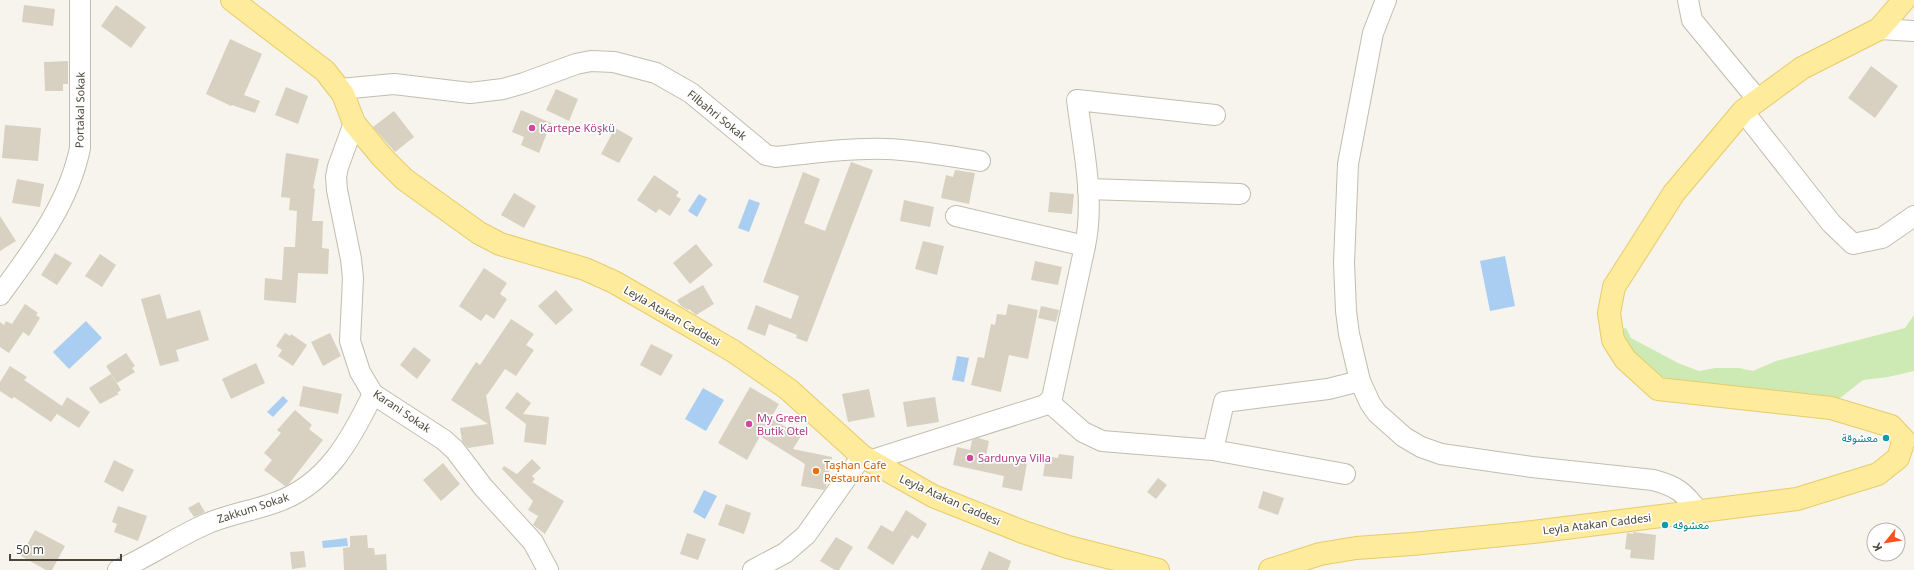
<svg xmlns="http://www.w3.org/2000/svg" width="1914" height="570" font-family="'Noto Sans','Noto Sans Arabic',sans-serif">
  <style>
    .green { fill: #cdeab5 }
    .water { fill: #a9cef2 }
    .building { fill: #d8d1c1 }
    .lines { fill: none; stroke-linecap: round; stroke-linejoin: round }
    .minor-casing { stroke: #c2bdae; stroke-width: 22 }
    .major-casing { stroke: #e6cc6a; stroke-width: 24 }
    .minor { stroke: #fff; stroke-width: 20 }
    .major { stroke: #ffeb9c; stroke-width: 22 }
    .hotel-dot { fill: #d1479c; stroke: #fff; stroke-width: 1.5 }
    .culture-dot { fill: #0f9aa8; stroke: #fff; stroke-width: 1.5 }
    .food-dot { fill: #e8710a; stroke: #fff; stroke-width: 1.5 }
    .labels { text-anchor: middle; stroke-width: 3.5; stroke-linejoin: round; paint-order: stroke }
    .street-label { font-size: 11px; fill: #4b4639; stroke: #fff }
    .hotel-label { font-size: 11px; fill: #b23c85; stroke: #fff; text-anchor: start }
    .culture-label { font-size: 11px; fill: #0d838f; stroke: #fff; text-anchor: end }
    .food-label { font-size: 11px; fill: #c56008; stroke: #fff; text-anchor: start }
  </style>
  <rect width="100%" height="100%" fill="#f6f4ec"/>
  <path class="green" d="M1914 315V371L1888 377 1863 380 1835 402 1676 382 1643 369 1618 330 1626 328 1631 338 1678 363 1699 371 1715 368H1739L1753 371 1776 361 1905 328Z"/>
  <g class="water">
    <path d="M699 194 707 199 697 217 688 211Z"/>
    <path d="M749 199 760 203 749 232 738 228Z"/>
    <path d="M1505 256 1515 306 1490 311 1480 261Z"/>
    <path d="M86 321 102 338 69 369 53 352Z"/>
    <path d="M957 356 969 358 964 382 952 380Z"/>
    <path d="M703 388 724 400 706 431 685 419Z"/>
    <path d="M283 396 288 401 273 417 267 412Z"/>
    <path d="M704 490 717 496 705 519 693 512Z"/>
    <path d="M347 538 348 546 323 548 322 541Z"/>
  </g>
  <g class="building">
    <path d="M24 5 55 9 53 26 22 22Z"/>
    <path d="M116 5 146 27 131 48 101 26Z"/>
    <path d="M230 39 262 54 244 95 260 101 255 113 232 105 231 106 206 94Z"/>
    <path d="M68 61V84H63V91H45L44 62Z"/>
    <path d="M1871 66 1898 86 1875 118 1848 98Z"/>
    <path d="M286 87 308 96 298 124 275 115Z"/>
    <path d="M556 89 578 99 569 121 546 110Z"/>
    <path d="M521 110 551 123 539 153 521 145 524 137 512 132Z"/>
    <path d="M394 111 414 137 395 152 373 127Z"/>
    <path d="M5 125 41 128 38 161 2 158Z"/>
    <path d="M615 128 633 138 619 163 601 154Z"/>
    <path d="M286 153 319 159 313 188 315 189 312 221H323L322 248 329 249 328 274 298 273 296 303 264 300 265 278 282 280 284 247H295L297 211 289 210 290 198 281 197Z"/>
    <path d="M851 162 873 170 807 342 796 338 797 335 769 324 765 336 747 329 756 305 791 319 799 296 763 282 803 172 820 179 804 223 825 231Z"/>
    <path d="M955 170 975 173 969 204 941 198 946 175 953 177Z"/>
    <path d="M654 175 679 192 676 196 681 199 670 216 659 209 656 213 637 200Z"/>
    <path d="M17 179 44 184 40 207 12 203Z"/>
    <path d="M1050 192 1074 194 1072 214 1048 212Z"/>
    <path d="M514 193 536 206 524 228 501 215Z"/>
    <path d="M904 200 934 207 930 227 900 221Z"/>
    <path d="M0 216 16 241 0 251Z"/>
    <path d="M923 241 944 246 937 275 915 269Z"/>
    <path d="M696 244 713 265 690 284 673 263Z"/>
    <path d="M55 253 72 263 57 285 41 275Z"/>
    <path d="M100 254 116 265 102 287 85 276Z"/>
    <path d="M1035 261 1062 267 1058 285 1031 280Z"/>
    <path d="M484 268 507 283 500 294 507 299 494 319 486 314 481 321 459 306Z"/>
    <path d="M703 285 714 304 696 315 689 309 688 310 681 306 677 300Z"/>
    <path d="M556 290 573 310 556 325 538 306Z"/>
    <path d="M160 294 167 319 200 310 209 340 176 350 179 361 160 366 141 299Z"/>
    <path d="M25 304 38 313 36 315 40 318 29 336 23 332 9 353 0 347V322L4 325 6 321 12 324Z"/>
    <path d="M1008 304 1038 310 1028 359 1009 355 1001 392 971 385 978 357 984 358 991 324 995 325 997 314 1006 315Z"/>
    <path d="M1041 306 1059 310 1056 322 1038 318Z"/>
    <path d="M511 319 534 334 526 345 534 350 516 376 505 369 487 395 486 394 494 444 468 448 462 441 460 428 488 424 451 400 476 362 480 365Z"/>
    <path d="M285 333 290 336 291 334 307 345 293 366 278 356 282 350 276 346Z"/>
    <path d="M330 333 341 356 323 366 311 342Z"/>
    <path d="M651 344 673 355 661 376 640 365Z"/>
    <path d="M414 347 431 360 417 379 400 365Z"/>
    <path d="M126 353 135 366 132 368 135 372 117 383 106 366Z"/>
    <path d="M256 363 265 383 231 399 222 379Z"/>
    <path d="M10 366 27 377 24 380 62 406 67 397 90 412 79 428 57 414 59 411 51 422 14 397 12 399 0 391V382Z"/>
    <path d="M111 374 121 390 117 393 119 394 100 404 89 388Z"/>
    <path d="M303 386 342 394 338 414 299 406Z"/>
    <path d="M750 387 779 404 771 418 801 436 793 449 832 457 826 487 824 490 801 486 805 464 760 436 747 460 718 443Z"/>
    <path d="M869 389 875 417 848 422 842 394Z"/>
    <path d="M517 392 531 403 523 414 549 417 546 445 524 442 526 424 505 408Z"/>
    <path d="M935 397 939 422 907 427 903 402Z"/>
    <path d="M295 410 312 425 309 429 323 440 288 485 285 486 264 470 272 460 264 453 281 433 277 430Z"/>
    <path d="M978 438 989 441 986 456 1027 463 1022 491 1002 487 1004 476 953 465 957 447 970 450 972 440Z"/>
    <path d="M1059 454 1074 456 1072 479 1043 476 1046 456 1058 458Z"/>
    <path d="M532 459 541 468 532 476 535 479 532 482 564 501 545 534 533 525 538 516 528 510 533 501 502 469 504 466 517 474Z"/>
    <path d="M114 460 134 470 123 492 104 482Z"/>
    <path d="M443 463 460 484 441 501 423 480Z"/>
    <path d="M1158 478 1167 485 1156 499 1147 492Z"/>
    <path d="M1263 491 1284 498 1278 515 1258 508Z"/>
    <path d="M199 502 205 512 194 517 188 508Z"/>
    <path d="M726 504 751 513 744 534 718 525Z"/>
    <path d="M118 506 147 516 138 541 114 532 117 524 112 522Z"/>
    <path d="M906 510 927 524 918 539 912 535 893 565 867 548 881 525 893 532Z"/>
    <path d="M35 530 65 546 52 570H46L21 556Z"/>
    <path d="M1633 532 1656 535 1654 560 1630 558 1631 550 1625 549 1627 533 1633 534Z"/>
    <path d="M687 533 706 539 698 560 680 554Z"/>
    <path d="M367 535 368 548H374L375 555 386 554 387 570H344L343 548 350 547V536Z"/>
    <path d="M836 537 853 547 839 570H835L820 561Z"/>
    <path d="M304 551 306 567 292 569 290 552Z"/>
    <path d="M989 551 1011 561 1008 570H981Z"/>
  </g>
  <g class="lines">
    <defs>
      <g id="minor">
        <path d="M1386 0 1373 33 1348 164 1344 263 1346 311 1349 334 1360 381 1370 403 1377 413 1404 437 1421 447 1441 454 1532 467 1653 480C1676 486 1684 492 1698 511"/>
        <path d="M1688 0 1692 20 1758 100"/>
        <path d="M1879 29 1914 31"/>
        <path d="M340 89 394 84 470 93 503 89 524 83 576 64 591 61 614 62 656 73 691 93 766 155 776 157C812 153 849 148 886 149 917 150 949 156 980 161"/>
        <path d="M1743 111 1831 223 1853 244 1882 238 1914 216"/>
        <path d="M354 123 338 167 336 177 337 190 351 259 353 278 350 341 360 372 373 394 444 440 455 450 483 487 533 542 548 570"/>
        <path d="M1088 189 1240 194"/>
        <path d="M956 216 1085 246"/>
        <path d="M0 295C33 250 69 203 80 148V0"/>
        <path d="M1049 402 1083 432 1102 441 1213 450 1224 402 1328 389 1360 381"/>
        <path d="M1213 450 1345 474"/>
        <path d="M869 461 1045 405 1052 398 1085 246C1095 198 1083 148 1077 100L1215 115"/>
        <path d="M118 570C148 557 175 538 204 525 228 514 253 511 277 502 327 484 351 439 373 394"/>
        <path d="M753 570 785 553 806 535 862 456"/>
      </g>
      <g id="major">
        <path d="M232 0 325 71 343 94 354 123 382 157 404 179 479 233 500 244 585 269 614 282 673 316 733 351 788 389 862 456 933 496 1023 532 1068 547 1158 570"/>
        <path d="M1270 570 1320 554 1356 548 1412 544 1533 532 1797 499 1878 474 1898 458 1904 440 1891 426 1831 408 1658 389 1625 359 1613 340 1609 313 1614 287 1674 193 1743 111 1802 68 1879 29 1904 0"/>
      </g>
    </defs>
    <use href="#minor" class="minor-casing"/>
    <use href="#major" class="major-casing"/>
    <use href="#minor" class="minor"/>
    <use href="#major" class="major"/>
  </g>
  <g class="hotel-dot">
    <circle cx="532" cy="128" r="4"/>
    <circle cx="749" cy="424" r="4"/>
    <circle cx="970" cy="458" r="4"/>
  </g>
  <g class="culture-dot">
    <circle cx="1886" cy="438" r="4"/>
    <circle cx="1665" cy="525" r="4"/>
  </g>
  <circle class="food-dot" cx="816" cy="471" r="4"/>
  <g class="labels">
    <g class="street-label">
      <text transform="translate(80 110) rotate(-89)" y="4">Portakal Sokak</text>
      <text transform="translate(717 115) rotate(39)" y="4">Filbahri Sokak</text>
      <text transform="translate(672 316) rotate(30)" y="4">Leyla Atakan Caddesi</text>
      <text transform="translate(402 411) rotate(34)" y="4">Karani Sokak</text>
      <text transform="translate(950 500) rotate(24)" y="4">Leyla Atakan Caddesi</text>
      <text transform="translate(253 508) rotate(-18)" y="4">Zakkum Sokak</text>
      <text transform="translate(1597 524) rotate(-7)" y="4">Leyla Atakan Caddesi</text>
    </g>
    <g class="hotel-label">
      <text x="540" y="132">Kartepe Köşkü</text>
      <text x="757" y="422">My Green<tspan x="757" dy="13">Butik Otel</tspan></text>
      <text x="978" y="462">Sardunya Villa</text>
    </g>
    <g class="culture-label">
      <text x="1878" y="442">معشوقة</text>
      <text x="1673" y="529" text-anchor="start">معشوقه</text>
    </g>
    <g class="food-label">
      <text x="824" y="469">Taşhan Cafe<tspan x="824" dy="13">Restaurant</tspan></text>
    </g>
  </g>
  <g transform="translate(1886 542) rotate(240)"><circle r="19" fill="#ffffff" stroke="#b7b5b0"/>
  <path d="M0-3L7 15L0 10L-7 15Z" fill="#fc521d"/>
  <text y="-6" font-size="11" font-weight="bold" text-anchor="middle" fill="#4b4639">K</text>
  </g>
  <path d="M10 554v6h111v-6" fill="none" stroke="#4b4639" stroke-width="2"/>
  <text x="16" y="554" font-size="12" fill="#4b4639" stroke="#ffffff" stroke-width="3" paint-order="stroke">50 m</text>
</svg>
